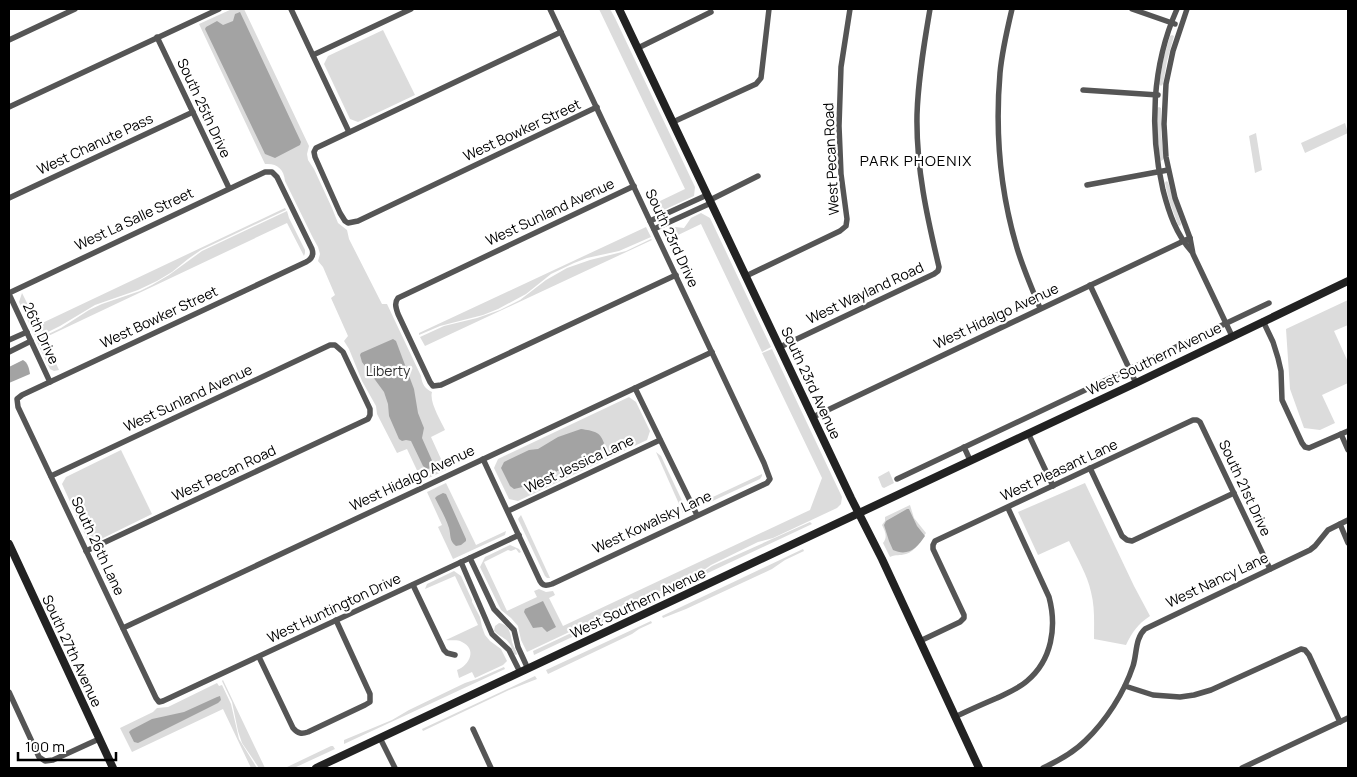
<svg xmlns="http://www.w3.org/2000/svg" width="1357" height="777" font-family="Manrope,sans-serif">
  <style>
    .green { fill: #dcdcdc }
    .water { fill: #a3a3a3 }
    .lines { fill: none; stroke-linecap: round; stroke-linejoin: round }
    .street { stroke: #555; stroke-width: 5.5 }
    .secondary { stroke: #222; stroke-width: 8 }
    .labels { text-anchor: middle; stroke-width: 4.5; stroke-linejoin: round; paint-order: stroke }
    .street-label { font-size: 14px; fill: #000; stroke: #fff }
    .park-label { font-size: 14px; fill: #333; stroke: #fff }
    .neighbourhood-label { font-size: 15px; letter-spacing: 1px; fill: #000; stroke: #fff }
  </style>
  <rect width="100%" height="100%" fill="#fff"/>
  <g class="green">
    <path d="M232 9H244L309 146 307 154 308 160 314 169 332 208 338 223 347 230 349 239 382 304H387L421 376C422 384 425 389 432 392 429 402 441 421 445 430L431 437 446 470 422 481 407 449 397 453 377 414 376 406 362 381 349 349 344 341 348 336 331 298 335 295 323 267 318 261 320 254 318 247 313 238 285 181C284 169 277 163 265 164L199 24Z"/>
    <path d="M599 9H610L615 18 695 187 694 196 666 209 662 210 658 202 685 189Z"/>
    <path d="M383 30 415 95 358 122 350 119 324 64 328 56Z"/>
    <path d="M1172 35 1174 36 1167 61 1163 84 1161 86 1159 84 1164 56 1170 36Z"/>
    <path d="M1159 107 1161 108V132L1164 159 1161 161 1160 159 1157 132V108Z"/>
    <path d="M1345 123 1348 133 1305 153 1301 143Z"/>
    <path d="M1256 133 1262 170 1255 173 1249 136Z"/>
    <path d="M1166 181 1168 182 1181 224 1180 226 1178 225 1169 200 1165 183Z"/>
    <path d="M285 208 286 210 201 250 188 259 172 272 157 281 138 290 95 305 60 326 36 338 19 302 22 293 38 325Z"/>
    <path d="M287 211 289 218 305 250V253L304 256 287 223 44 338 59 370 54 371 50 369 36 340 61 328 89 310 102 304 140 291 152 285 169 275 202 251Z"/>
    <path d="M701 213 710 218 771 347 762 352 701 224 674 237 671 228 675 227 684 228 691 218Z"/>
    <path d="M646 227 651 237 619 251 587 258 574 263 551 274 526 294 498 309 483 315 440 326 419 335V333Z"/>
    <path d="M651 239 652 240 425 346 420 337 444 326 477 318 500 310 520 300 546 280 567 268 590 260 626 251Z"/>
    <path d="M1348 300V325L1334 331 1348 362V383L1322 395 1335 423 1320 430 1304 428 1290 389 1286 329Z"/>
    <path d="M772 349 842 497 841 504 837 508 773 538 758 542 711 565 698 574 630 605 618 609 527 652 521 640 518 626 511 618 501 610 480 567 485 557 510 545 519 549 521 552 519 553 516 549 511 551 508 550 484 562 507 611 537 597 534 591 539 589 546 592 553 591 555 595 549 598 563 626 810 510 822 478 762 353Z"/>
    <path d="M629 397 636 402 650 431 647 440 518 501 509 499 494 468 498 459Z"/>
    <path d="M121 450 152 514 97 541H88L62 484 66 477Z"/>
    <path d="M656 452 661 456 685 507 683 513Z"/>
    <path d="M889 471 894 483 884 488 882 487 878 477Z"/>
    <path d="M762 474V476L760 479 706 504 700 503Z"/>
    <path d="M446 483 476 545 506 531 505 535 453 559 438 527 442 525 427 492Z"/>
    <path d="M1085 483 1134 586 1150 616C1137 625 1133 631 1126 645L1094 639C1094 624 1095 607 1091 592 1087 574 1077 558 1069 541L1038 555 1018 512Z"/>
    <path d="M910 505 914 518 926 533C921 540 915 552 906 554 899 556 897 554 890 557L883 543C888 537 885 531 882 525L885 521V517Z"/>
    <path d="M521 515 550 578H547L545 576 518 519Z"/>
    <path d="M810 522 812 524 534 655 533 651 620 610 632 606 700 574 712 566Z"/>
    <path d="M803 549 804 551 785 560 772 569 686 609 663 618 662 616Z"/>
    <path d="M454 571 461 576 472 600V602L480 617 482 627 485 635 490 641 501 649 507 661 503 665 475 678 472 672 459 678 457 670C470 665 477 649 462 642 457 639 451 641 446 640L478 625 455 576 425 589 427 584Z"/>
    <path d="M651 621 652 623 639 629 632 634 548 674 546 670Z"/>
    <path d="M499 623C510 625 510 633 512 642 513 646 516 650 517 654L516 655 514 654C512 649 510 642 505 639 501 636 498 635 494 631L495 626Z"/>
    <path d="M504 667 505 669 344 744V740L392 720 409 710 465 683 477 679Z"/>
    <path d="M535 676 537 679 509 690 423 731 422 729Z"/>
    <path d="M223 680 265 768H259L242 743 238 731 232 702 222 681Z"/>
    <path d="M217 683 219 686 222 685 231 704 239 739 257 768H251L223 709 132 752 120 728 153 712 157 708 168 707Z"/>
    <path d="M331 746H333L335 749 294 768H285Z"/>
  </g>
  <g class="water">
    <path d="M240 12 301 142 300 145 275 158 265 154 205 29 206 27 217 21 223 25 233 21 235 14Z"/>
    <path d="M393 339 396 341 414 389 418 413 424 428 422 438 434 465 432 468 427 469 423 466 411 441 406 440 402 441 399 439 389 416 388 404 384 392 362 362 360 355 361 353Z"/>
    <path d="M23 360C28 363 29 368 30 374L9 383V367Z"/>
    <path d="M581 429C593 431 600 431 604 443L600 450 527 486 514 489 510 486 501 468 504 462 529 450 538 449 558 437Z"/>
    <path d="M443 493 446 494 466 539V541L461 545 456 546C449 541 451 535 449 528 446 518 440 508 435 498L437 496Z"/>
    <path d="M907 509H909L917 526 925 536C917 548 908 557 893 550L889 541 884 525 886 521Z"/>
    <path d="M543 601 556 627 547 632 542 627 533 628 524 612 525 609Z"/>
    <path d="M220 696 221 700 218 703 138 743 134 742 129 732 131 730 152 719 184 712 217 697Z"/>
  </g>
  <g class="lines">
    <g class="street">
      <path d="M291 9 349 132"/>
      <path d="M1012 9C1007 30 1002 51 1000 73 995 132 1000 191 1017 248 1023 268 1032 289 1040 308"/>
      <path d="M1132 9 1175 24"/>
      <path d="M1177 9C1152 65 1149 130 1163 190 1169 213 1176 234 1192 252"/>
      <path d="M1187 9 1173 51 1166 84 1164 124 1166 157 1175 198 1190 238 1193 254 1232 336"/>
      <path d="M561 32 316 148 314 152 315 157 340 213 345 221 348 223 358 221 597 107"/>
      <path d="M157 37 229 188"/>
      <path d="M9 40 75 9"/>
      <path d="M638 48 711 12"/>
      <path d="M313 55 411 9"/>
      <path d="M1083 90 1158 95"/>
      <path d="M9 107 219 9"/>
      <path d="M673 122 756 84 761 78 769 9"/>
      <path d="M1087 185 1168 170"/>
      <path d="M634 186 398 298C394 303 396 308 398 314L430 382 433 386 441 385 676 275"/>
      <path d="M9 198 193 112"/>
      <path d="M710 200 758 176"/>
      <path d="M650 221 707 195"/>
      <path d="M654 229 711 203"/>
      <path d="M746 276 840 231 846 226 847 219 841 174 839 126 841 67 850 9"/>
      <path d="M1090 285 1136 383"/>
      <path d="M9 293 265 172H272L277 177 312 249C314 255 312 259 306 262L22 395 17 399 18 407 156 698 159 702 163 701 519 535"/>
      <path d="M9 294 50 382"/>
      <path d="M1263 321 1273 342 1278 358 1281 371 1282 400 1302 443 1305 447 1309 448 1348 431"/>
      <path d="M9 340 27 332"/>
      <path d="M780 347 934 274 938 271 939 267C927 217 916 167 917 115 918 80 924 44 930 9"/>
      <path d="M9 352 31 341"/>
      <path d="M635 388 697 515"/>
      <path d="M813 417 1190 238"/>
      <path d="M1028 433 1053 486"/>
      <path d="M1341 434 1348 450"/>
      <path d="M964 447 970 460"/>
      <path d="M483 459 540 581C543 586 546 586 552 584L767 483 770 479 764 463 550 9"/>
      <path d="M1090 468 1122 536 1127 540 1132 541 1234 493"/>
      <path d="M51 476 330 345H335L343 352 370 409V415L368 419 86 551"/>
      <path d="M897 479 1269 303"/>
      <path d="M508 511 660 440"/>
      <path d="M1340 524 1348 543"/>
      <path d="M470 558 494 609 514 630 518 647 528 669"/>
      <path d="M461 562 492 634 509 650 520 672"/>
      <path d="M413 585 444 650 447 653 455 655"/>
      <path d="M123 628 712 352"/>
      <path d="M920 641 960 622 964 618V615L933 549V545L935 541 1193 420H1197L1200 422 1270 569"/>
      <path d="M259 657 293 728C298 734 302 734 308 732L365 705 370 702V694L336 620"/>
      <path d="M1125 686 1153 695 1180 697 1194 695 1211 690 1301 649 1305 650 1309 655 1340 722"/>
      <path d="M9 692 39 757 45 761 53 760 99 739"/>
      <path d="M955 717C969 710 983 704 997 698 1007 693 1018 689 1027 681 1052 660 1057 627 1049 597L1008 508"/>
      <path d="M473 729 491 768"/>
      <path d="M380 738 395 768"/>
      <path d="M1043 768C1058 761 1073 753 1085 741 1106 721 1124 693 1133 666 1137 654 1135 638 1145 629L1310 550 1315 546 1328 530 1348 520"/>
      <path d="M1242 768 1348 718"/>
    </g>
    <g class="secondary">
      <path d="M619 9 851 498 882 559 979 768"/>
      <path d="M9 544 113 768"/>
      <path d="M316 768 1136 383 1348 281"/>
    </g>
  </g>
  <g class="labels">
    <g class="street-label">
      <text transform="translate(204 108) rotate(65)" y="5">South 25th Drive</text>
      <text transform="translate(522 130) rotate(-25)" y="5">West Bowker Street</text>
      <text transform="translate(95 144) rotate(-25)" y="5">West Chanute Pass</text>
      <text transform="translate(831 159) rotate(-93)" y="5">West Pecan Road</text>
      <text transform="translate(550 212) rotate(-25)" y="5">West Sunland Avenue</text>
      <text transform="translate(134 219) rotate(-25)" y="5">West La Salle Street</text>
      <text transform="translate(672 238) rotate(65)" y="5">South 23rd Drive</text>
      <text transform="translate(865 293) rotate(-25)" y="5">West Wayland Road</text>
      <text transform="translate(996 316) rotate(-25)" y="5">West Hidalgo Avenue</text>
      <text transform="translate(159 317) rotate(-25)" y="5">West Bowker Street</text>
      <text transform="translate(41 333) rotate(65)" y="5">26th Drive</text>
      <text transform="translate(1154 359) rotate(-26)" y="5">West Southern Avenue</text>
      <text transform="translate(811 383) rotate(65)" y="5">South 23rd Avenue</text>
      <text transform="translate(188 398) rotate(-25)" y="5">West Sunland Avenue</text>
      <text transform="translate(579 464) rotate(-25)" y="5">West Jessica Lane</text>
      <text transform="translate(1059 470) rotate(-25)" y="5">West Pleasant Lane</text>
      <text transform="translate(224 473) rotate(-25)" y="5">West Pecan Road</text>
      <text transform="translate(412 478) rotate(-25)" y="5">West Hidalgo Avenue</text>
      <text transform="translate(1245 488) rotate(65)" y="5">South 21st Drive</text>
      <text transform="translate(652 522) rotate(-25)" y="5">West Kowalsky Lane</text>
      <text transform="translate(98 546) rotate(65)" y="5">South 26th Lane</text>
      <text transform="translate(1217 580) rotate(-25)" y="5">West Nancy Lane</text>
      <text transform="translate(638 603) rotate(-25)" y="5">West Southern Avenue</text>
      <text transform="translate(334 608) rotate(-25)" y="5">West Huntington Drive</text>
      <text transform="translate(72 651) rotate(65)" y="5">South 27th Avenue</text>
    </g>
    <g class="park-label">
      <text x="388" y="376">Liberty</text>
    </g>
    <g class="neighbourhood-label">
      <text x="916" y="166">PARK PHOENIX</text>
    </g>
  </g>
  <rect width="1357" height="777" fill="none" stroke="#000000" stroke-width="20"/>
  <path d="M18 752v8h98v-8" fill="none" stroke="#000000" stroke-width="2.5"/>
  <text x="25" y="752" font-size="15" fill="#000000" stroke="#ffffff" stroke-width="4" paint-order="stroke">100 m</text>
</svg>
